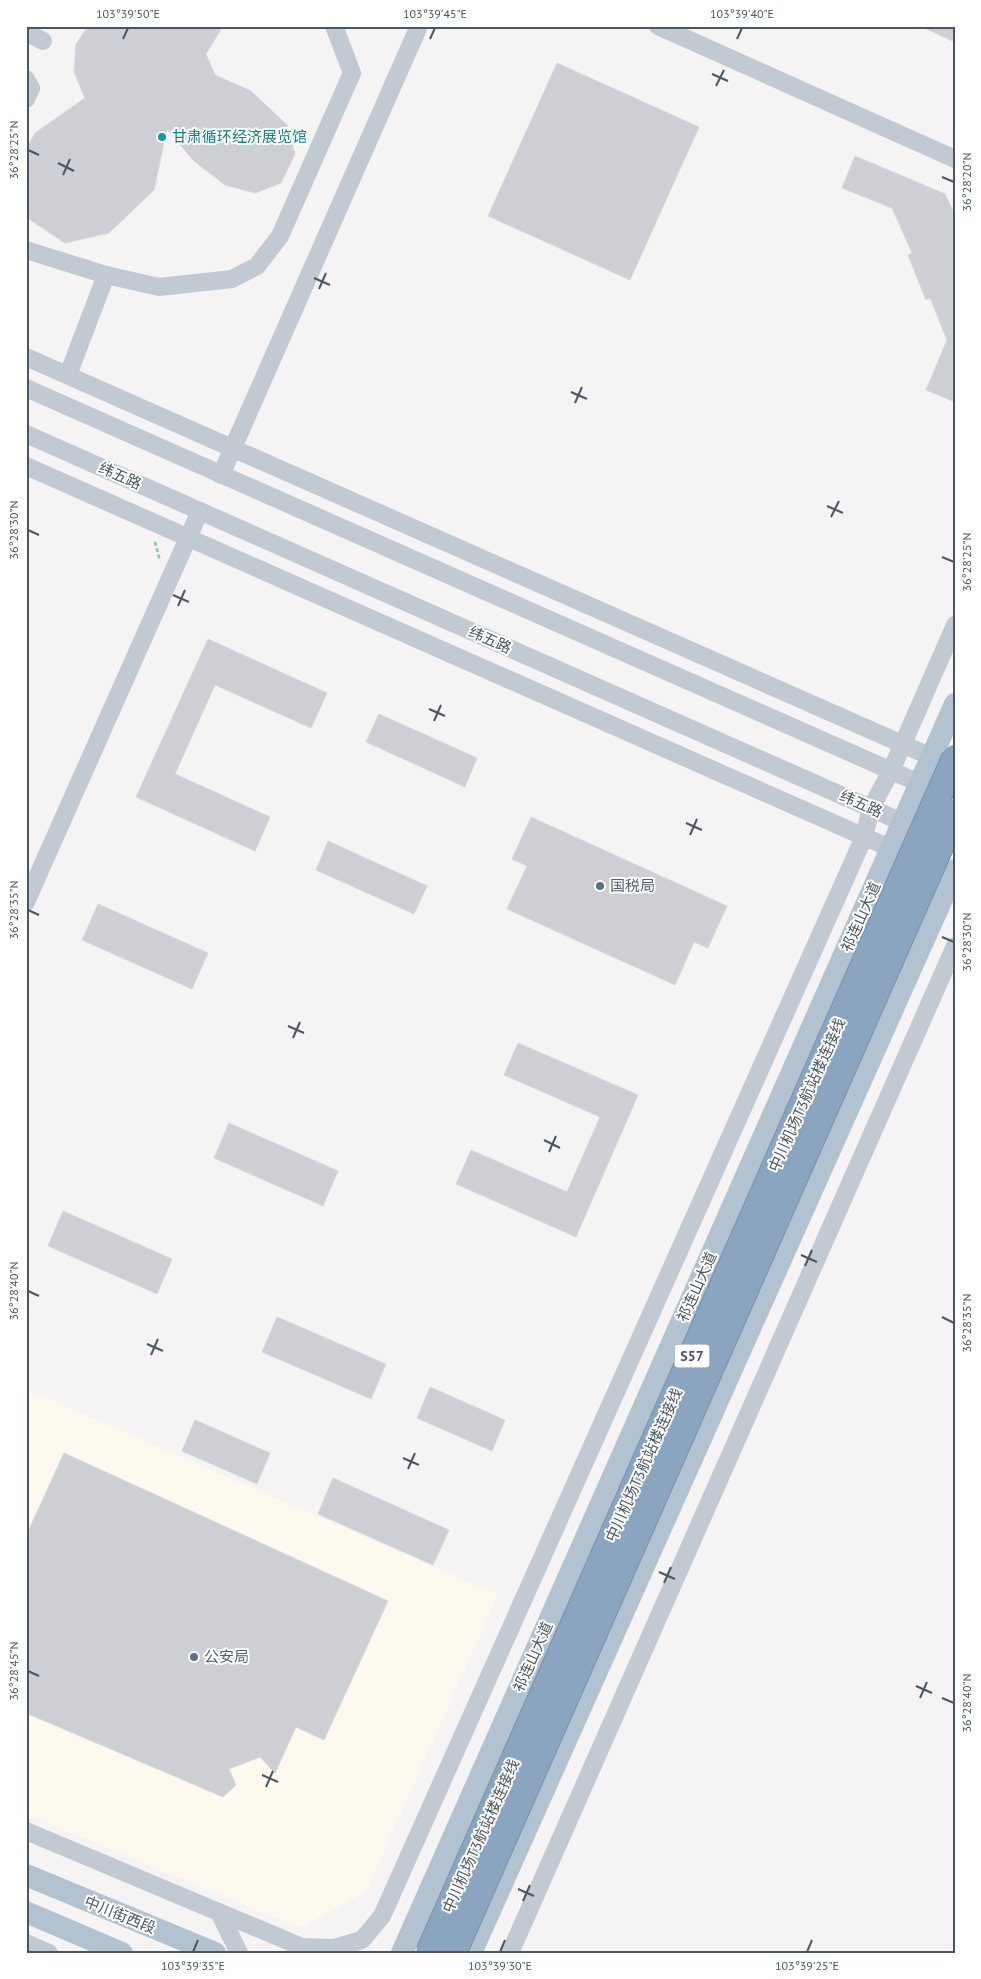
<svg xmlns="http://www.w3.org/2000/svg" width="981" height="1979" font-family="'PT Sans','Noto Sans SC',sans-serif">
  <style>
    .commercial { fill: #fdf9ef }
    .building { fill: #cdcfd5; stroke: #d7d9de }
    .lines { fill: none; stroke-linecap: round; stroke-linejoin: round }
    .path { stroke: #7ad0a6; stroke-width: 2.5; stroke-dasharray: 4 2.5; stroke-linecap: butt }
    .minor { stroke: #c1cad2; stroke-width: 18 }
    .major { stroke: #b3c2d1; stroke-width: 22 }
    .highway-bridge-casing { stroke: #7690ad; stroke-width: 28; stroke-linecap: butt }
    .highway-bridge { stroke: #8ba5c1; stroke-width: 26 }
    .ticks { fill: none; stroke: #4a5661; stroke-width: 2 }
    .culture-dot { fill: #0f9aa8; stroke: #fff; stroke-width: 2 }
    .service-dot { fill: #5c6f8a; stroke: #fff; stroke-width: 2 }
    .labels { text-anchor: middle; stroke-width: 4; stroke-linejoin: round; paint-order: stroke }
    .shield { fill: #fff; stroke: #808990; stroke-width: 1 }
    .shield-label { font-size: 14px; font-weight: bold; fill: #4a5661 }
    .culture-label { font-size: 15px; fill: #0d838f; stroke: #fff; text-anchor: start }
    .street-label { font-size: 15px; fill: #4a5661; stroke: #fff }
    .service-label { font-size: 15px; fill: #4e5e75; stroke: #fff; text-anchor: start }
    .neatline { fill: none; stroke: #4a5661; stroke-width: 2 }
    .ticks-label { font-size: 12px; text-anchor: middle; fill: #4a5661 }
  </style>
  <rect width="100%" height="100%" fill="#f5f3f3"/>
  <path class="commercial" d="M26 1389 498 1595 366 1892 300 1928 26 1814Z"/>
  <g class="building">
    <path d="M88 26H223L206 54 215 75 251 91 287 125 295 154 281 183 255 193 225 185 194 161 167 129 154 190 109 233 65 243 26 217V149L35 133 85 98 74 72 76 44Z"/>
    <path d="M920 26H955V42Z"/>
    <path d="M557 63 699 127 630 280 488 216Z"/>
    <path d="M855 156 945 194 955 215V402L926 390 947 340 930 298 926 300 908 255 912 253 892 208 842 188Z"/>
    <path d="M208 639 327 693 311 728 215 685 175 774 270 817 255 851 136 797Z"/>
    <path d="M379 714 477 758 465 787 366 742Z"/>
    <path d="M531 817 727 906 708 948 694 942 675 985 507 909 527 866 512 859Z"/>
    <path d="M328 841 427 886 414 914 316 870Z"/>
    <path d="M98 904 208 953 192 989 82 940Z"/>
    <path d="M518 1043 638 1095 576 1237 456 1184 471 1150 567 1192 600 1117 504 1075Z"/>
    <path d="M229 1123 338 1171 323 1206 214 1158Z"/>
    <path d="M63 1211 172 1259 157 1294 48 1246Z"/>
    <path d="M277 1317 386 1364 371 1399 262 1352Z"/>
    <path d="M430 1387 505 1420 492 1451 417 1418Z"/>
    <path d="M195 1420 270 1453 257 1484 182 1451Z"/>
    <path d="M64 1453 388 1601 324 1740 296 1727 275 1773 260 1757 229 1769 236 1785 223 1797 26 1713V1536Z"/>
    <path d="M333 1478 449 1530 433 1565 318 1514Z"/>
  </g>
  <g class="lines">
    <path class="path" d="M155 542 160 561"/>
    <g class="minor">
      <path d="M658 26 955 159"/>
      <path d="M26 32 43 41"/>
      <path d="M26 79 31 88 26 99"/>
      <path d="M26 250 106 275 159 287 232 279 257 266 280 236 352 73 334 26"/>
      <path d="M26 357 943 762"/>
      <path d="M68 375 106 275"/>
      <path d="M26 388 955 799"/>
      <path d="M26 434 913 827"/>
      <path d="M26 466 901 853"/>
      <path d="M221 475 419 26"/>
      <path d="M26 902 200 511"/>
      <path d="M26 1831 302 1947 334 1948 362 1940 382 1916 864 837 871 808 891 771 955 625"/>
      <path d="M219 1912 239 1953"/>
      <path d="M26 1943 49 1953"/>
      <path d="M510 1953 955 946"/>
    </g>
    <g class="major">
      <path d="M26 1875 215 1953"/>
      <path d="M26 1912 122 1953"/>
      <path d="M402 1953 955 704"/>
      <path d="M471 1953 955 870"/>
    </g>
    <defs>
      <g id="highway-bridge">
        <path d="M429 1953 955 758"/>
        <path d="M453 1953 955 813"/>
      </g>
    </defs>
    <use href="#highway-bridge" class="highway-bridge-casing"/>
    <use href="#highway-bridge" class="highway-bridge"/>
  </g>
  <path class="ticks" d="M123 39 128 28M430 39 435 28M737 39 742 28M712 74 728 81M716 86 724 70M28 150 39 155M58 163 74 171M63 175 70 159M942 177 954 182M314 278 330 285M319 289 326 273M571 392 587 399M575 403 582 387M827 506 843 513M831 517 839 501M28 530 39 535M942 557 954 562M173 595 189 602M178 606 185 590M429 709 445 716M434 721 441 705M686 823 702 830M690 835 697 819M28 910 39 915M942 937 954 942M288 1026 304 1033M293 1038 300 1022M544 1140 560 1148M549 1152 556 1136M801 1255 817 1262M805 1266 812 1250M28 1291 39 1296M942 1317 954 1323M147 1344 163 1351M151 1355 158 1339M403 1458 419 1465M408 1469 415 1453M659 1572 675 1579M664 1583 671 1567M28 1671 39 1676M916 1686 932 1693M920 1698 927 1682M942 1698 954 1703M262 1775 278 1782M266 1787 273 1771M518 1889 534 1896M523 1901 530 1885M193 1952 198 1940M500 1952 505 1940M807 1952 812 1940"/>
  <circle class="culture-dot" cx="162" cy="137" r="5"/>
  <g class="service-dot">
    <circle cx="600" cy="886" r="5"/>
    <circle cx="194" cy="1657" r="5"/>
  </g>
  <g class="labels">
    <rect class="shield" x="674.5" y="1344.5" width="35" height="23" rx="4"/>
    <g class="shield-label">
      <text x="692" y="1361">S57</text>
    </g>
    <g class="culture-label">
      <text x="172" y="142">甘肃循环经济展览馆</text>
    </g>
    <g class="street-label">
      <text transform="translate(120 476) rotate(24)" y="5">纬五路</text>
      <text transform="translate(490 640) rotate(24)" y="5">纬五路</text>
      <text transform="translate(861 804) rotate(24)" y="5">纬五路</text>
      <text transform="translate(861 917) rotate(-66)" y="5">祁连山大道</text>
      <text transform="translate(807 1095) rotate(-66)" y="5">中川机场T3航站楼连接线</text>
      <text transform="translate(697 1287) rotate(-66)" y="5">祁连山大道</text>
      <text transform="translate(644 1465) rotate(-66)" y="5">中川机场T3航站楼连接线</text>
      <text transform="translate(533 1657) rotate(-66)" y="5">祁连山大道</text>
      <text transform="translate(481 1836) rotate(-66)" y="5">中川机场T3航站楼连接线</text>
      <text transform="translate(120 1915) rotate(22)" y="5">中川街西段</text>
    </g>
    <g class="service-label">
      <text x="610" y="891">国税局</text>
      <text x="204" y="1662">公安局</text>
    </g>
  </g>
  <rect width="981" height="1979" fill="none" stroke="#ffffff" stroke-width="55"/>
  <rect x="28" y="28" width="926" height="1924" class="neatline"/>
  <g class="ticks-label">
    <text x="128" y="18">103°39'50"E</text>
    <text x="435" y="18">103°39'45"E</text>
    <text x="742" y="18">103°39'40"E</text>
    <text transform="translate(14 150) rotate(-90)" y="4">36°28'25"N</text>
    <text transform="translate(967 182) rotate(-90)" y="4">36°28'20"N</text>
    <text transform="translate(14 530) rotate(-90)" y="4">36°28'30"N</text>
    <text transform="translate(967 562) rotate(-90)" y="4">36°28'25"N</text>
    <text transform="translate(14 910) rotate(-90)" y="4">36°28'35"N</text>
    <text transform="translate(967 942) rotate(-90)" y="4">36°28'30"N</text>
    <text transform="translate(14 1291) rotate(-90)" y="4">36°28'40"N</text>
    <text transform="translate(967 1323) rotate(-90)" y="4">36°28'35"N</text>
    <text transform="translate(14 1671) rotate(-90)" y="4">36°28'45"N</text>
    <text transform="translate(967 1703) rotate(-90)" y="4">36°28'40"N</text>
    <text x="193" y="1970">103°39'35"E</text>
    <text x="500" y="1970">103°39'30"E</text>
    <text x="807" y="1970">103°39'25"E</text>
  </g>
</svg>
